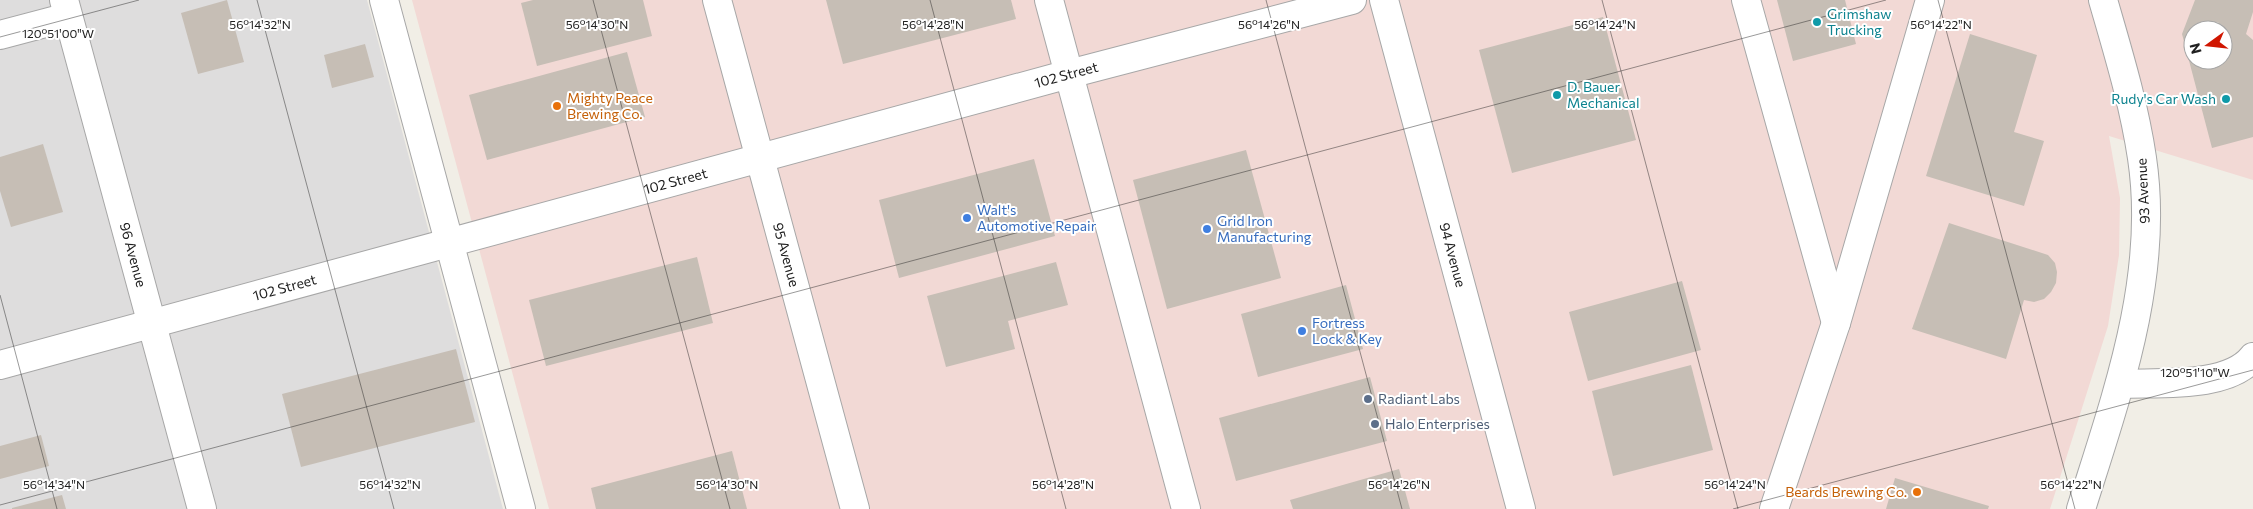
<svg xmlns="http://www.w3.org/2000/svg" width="2253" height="509" font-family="Commissioner,sans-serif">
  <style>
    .residential { fill: #dedddd }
    .commercial { fill: #f2d9d5; fill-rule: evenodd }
    .building { fill: #c6beb5; fill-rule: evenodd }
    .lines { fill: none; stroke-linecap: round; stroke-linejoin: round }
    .minor-casing { stroke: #a7a7a7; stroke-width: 30 }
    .minor { stroke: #fff; stroke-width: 28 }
    .ticks { fill: none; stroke: #202020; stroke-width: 1; stroke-opacity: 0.45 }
    .culture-dot { fill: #0f9aa8; stroke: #fff; stroke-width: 2 }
    .food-dot { fill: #e8710a; stroke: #fff; stroke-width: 2 }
    .shop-dot { fill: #3f7fe0; stroke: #fff; stroke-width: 2 }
    .service-dot { fill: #5c6f8a; stroke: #fff; stroke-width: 2 }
    .labels { text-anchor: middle; stroke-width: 4; stroke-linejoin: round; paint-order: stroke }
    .culture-label { font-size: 14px; fill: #0d838f; stroke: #fff; text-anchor: start }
    .street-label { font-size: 14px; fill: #202020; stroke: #fff }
    .food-label { font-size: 14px; fill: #c56008; stroke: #fff; text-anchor: start }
    .shop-label { font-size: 14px; fill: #366cbe; stroke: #fff; text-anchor: start }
    .service-label { font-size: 14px; fill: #4e5e75; stroke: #fff; text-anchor: start }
    .ticks-label { font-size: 12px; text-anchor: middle; fill: #202020; stroke: #fff; stroke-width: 4; stroke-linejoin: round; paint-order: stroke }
  </style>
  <rect width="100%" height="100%" fill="#f1eee6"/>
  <path class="residential" d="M0 0H367L503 509H0Z"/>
  <path class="commercial" d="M412 0H2253V180L2109 136 2120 198 2119 255 2108 326 2050 509H549ZM2193 30H2223V60H2193Z"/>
  <g class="building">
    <path d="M227 0 244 62 198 74 181 13Z"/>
    <path d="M533 0H643L652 36 537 66 521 3Z"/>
    <path d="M826 0H1011L1016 19 843 64Z"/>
    <path d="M1777 0H1845L1856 44 1793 61Z"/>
    <path d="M2195 0H2253V12L2246 34 2253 40V137L2212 148 2182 34ZM2193 30H2223V60H2193Z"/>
    <path d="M1603 17 1636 140 1512 173 1479 50Z"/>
    <path d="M1970 34 2037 55 2014 132 2044 141 2024 206 1926 176Z"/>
    <path d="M365 44 374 77 332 88 324 55Z"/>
    <path d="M627 52 645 117 487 160 469 95Z"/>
    <path d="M43 144 63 212 11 227 0 191V157Z"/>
    <path d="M1246 150 1281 278 1167 309 1133 180Z"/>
    <path d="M1034 159 1055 236 899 278 879 200Z"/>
    <path d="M1949 223 2048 255 2055 263 2057 272 2056 283 2051 292 2044 299 2034 302 2024 300 2006 359 1912 329Z"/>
    <path d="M697 257 713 323 546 366 529 300Z"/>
    <path d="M1056 262 1068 305 1008 321 1015 349 946 367 927 296Z"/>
    <path d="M1682 281 1701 350 1588 381 1569 312Z"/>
    <path d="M1346 285 1363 349 1258 377 1241 314Z"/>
    <path d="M456 349 475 422 301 467 282 394Z"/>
    <path d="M1691 365 1713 450 1613 476 1592 391Z"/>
    <path d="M1370 377 1387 441 1236 481 1219 418Z"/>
    <path d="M41 435 49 466 0 479V446Z"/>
    <path d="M732 451 747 509H596L591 488Z"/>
    <path d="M1399 469 1410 509H1293L1290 500Z"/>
    <path d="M1895 478 1989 506 1988 509H1886Z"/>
    <path d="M62 495 66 509H12V508Z"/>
  </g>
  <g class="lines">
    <defs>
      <g id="minor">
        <path id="s1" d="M64 0 202 509"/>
        <path d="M384 0 521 509"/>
        <path id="s2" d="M717 0 855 509"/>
        <path d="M1049 0 1186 509"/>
        <path id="s3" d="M1384 0 1521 509"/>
        <path d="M1746 0 1836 323"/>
        <path d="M0 35 68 17"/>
        <path id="s4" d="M0 365 1069 74 1352 0"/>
        <path d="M2120 384C2157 382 2228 389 2253 357"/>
        <path d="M1774 509 1836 323 1930 0"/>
        <path d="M2081 509C2116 397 2160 278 2142 158 2134 104 2118 52 2103 0"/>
      </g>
    </defs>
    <use href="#minor" class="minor-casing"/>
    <use href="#minor" class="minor"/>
  </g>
  <path class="ticks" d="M257 0 394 509M593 0 730 509M930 0 1066 509M1266 0 1402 509M1602 0 1738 509M1938 0 2075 509M0 37 139 0M0 295 57 509M0 505 1886 0M1733 509 2253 370"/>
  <g class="culture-dot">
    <circle cx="1817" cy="22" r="5"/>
    <circle cx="1557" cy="95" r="5"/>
    <circle cx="2226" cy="99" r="5"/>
  </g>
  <g class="food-dot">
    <circle cx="557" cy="106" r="5"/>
    <circle cx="1917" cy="492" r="5"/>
  </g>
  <g class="shop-dot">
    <circle cx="967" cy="218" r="5"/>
    <circle cx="1207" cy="229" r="5"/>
    <circle cx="1302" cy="331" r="5"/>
  </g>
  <g class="service-dot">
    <circle cx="1368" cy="399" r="5"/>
    <circle cx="1375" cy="424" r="5"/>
  </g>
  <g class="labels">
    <g class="culture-label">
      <text x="1827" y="19">Grimshaw<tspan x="1827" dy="16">Trucking</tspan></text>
      <text x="1567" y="92">D. Bauer<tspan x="1567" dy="16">Mechanical</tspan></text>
      <text x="2216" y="104" text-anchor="end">Rudy's Car Wash</text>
    </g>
    <g class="street-label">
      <text dy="5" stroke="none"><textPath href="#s4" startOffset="1105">102 Street</textPath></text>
      <text dy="5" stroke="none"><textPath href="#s4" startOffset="700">102 Street</textPath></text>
      <text transform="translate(2143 191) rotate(-93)" y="5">93 Avenue</text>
      <text dy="5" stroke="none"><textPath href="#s1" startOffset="264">96 Avenue</textPath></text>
      <text dy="5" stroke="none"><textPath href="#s3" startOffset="264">94 Avenue</textPath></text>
      <text dy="5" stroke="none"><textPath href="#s2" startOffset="264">95 Avenue</textPath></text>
      <text dy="5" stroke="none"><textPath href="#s4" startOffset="295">102 Street</textPath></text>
    </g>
    <g class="food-label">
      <text x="567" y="103">Mighty Peace<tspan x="567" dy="16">Brewing Co.</tspan></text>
      <text x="1907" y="497" text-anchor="end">Beards Brewing Co.</text>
    </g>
    <g class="shop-label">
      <text x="977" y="215">Walt's<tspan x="977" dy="16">Automotive Repair</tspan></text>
      <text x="1217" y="226">Grid Iron<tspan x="1217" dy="16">Manufacturing</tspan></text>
      <text x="1312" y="328">Fortress<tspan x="1312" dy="16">Lock &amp; Key</tspan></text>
    </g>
    <g class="service-label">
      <text x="1378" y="404">Radiant Labs</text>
      <text x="1385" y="429">Halo Enterprises</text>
    </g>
  </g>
  <g class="ticks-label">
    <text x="260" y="29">56°14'32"N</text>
    <text x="597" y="29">56°14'30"N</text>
    <text x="1269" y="29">56°14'26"N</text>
    <text x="1605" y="29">56°14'24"N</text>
    <text x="1941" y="29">56°14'22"N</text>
    <text x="933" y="29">56°14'28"N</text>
    <text x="58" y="38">120°51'00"W</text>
    <text x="2195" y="377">120°51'10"W</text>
    <text x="54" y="489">56°14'34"N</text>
    <text x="390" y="489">56°14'32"N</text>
    <text x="727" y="489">56°14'30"N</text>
    <text x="1063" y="489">56°14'28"N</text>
    <text x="1399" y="489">56°14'26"N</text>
    <text x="1735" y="489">56°14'24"N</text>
    <text x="2071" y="489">56°14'22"N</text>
  </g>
  <g transform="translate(2208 45) rotate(255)"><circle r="24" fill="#ffffff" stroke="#a6a6a6"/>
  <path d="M0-4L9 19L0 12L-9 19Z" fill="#d01600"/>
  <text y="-8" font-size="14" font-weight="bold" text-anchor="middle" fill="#202020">N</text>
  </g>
</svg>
